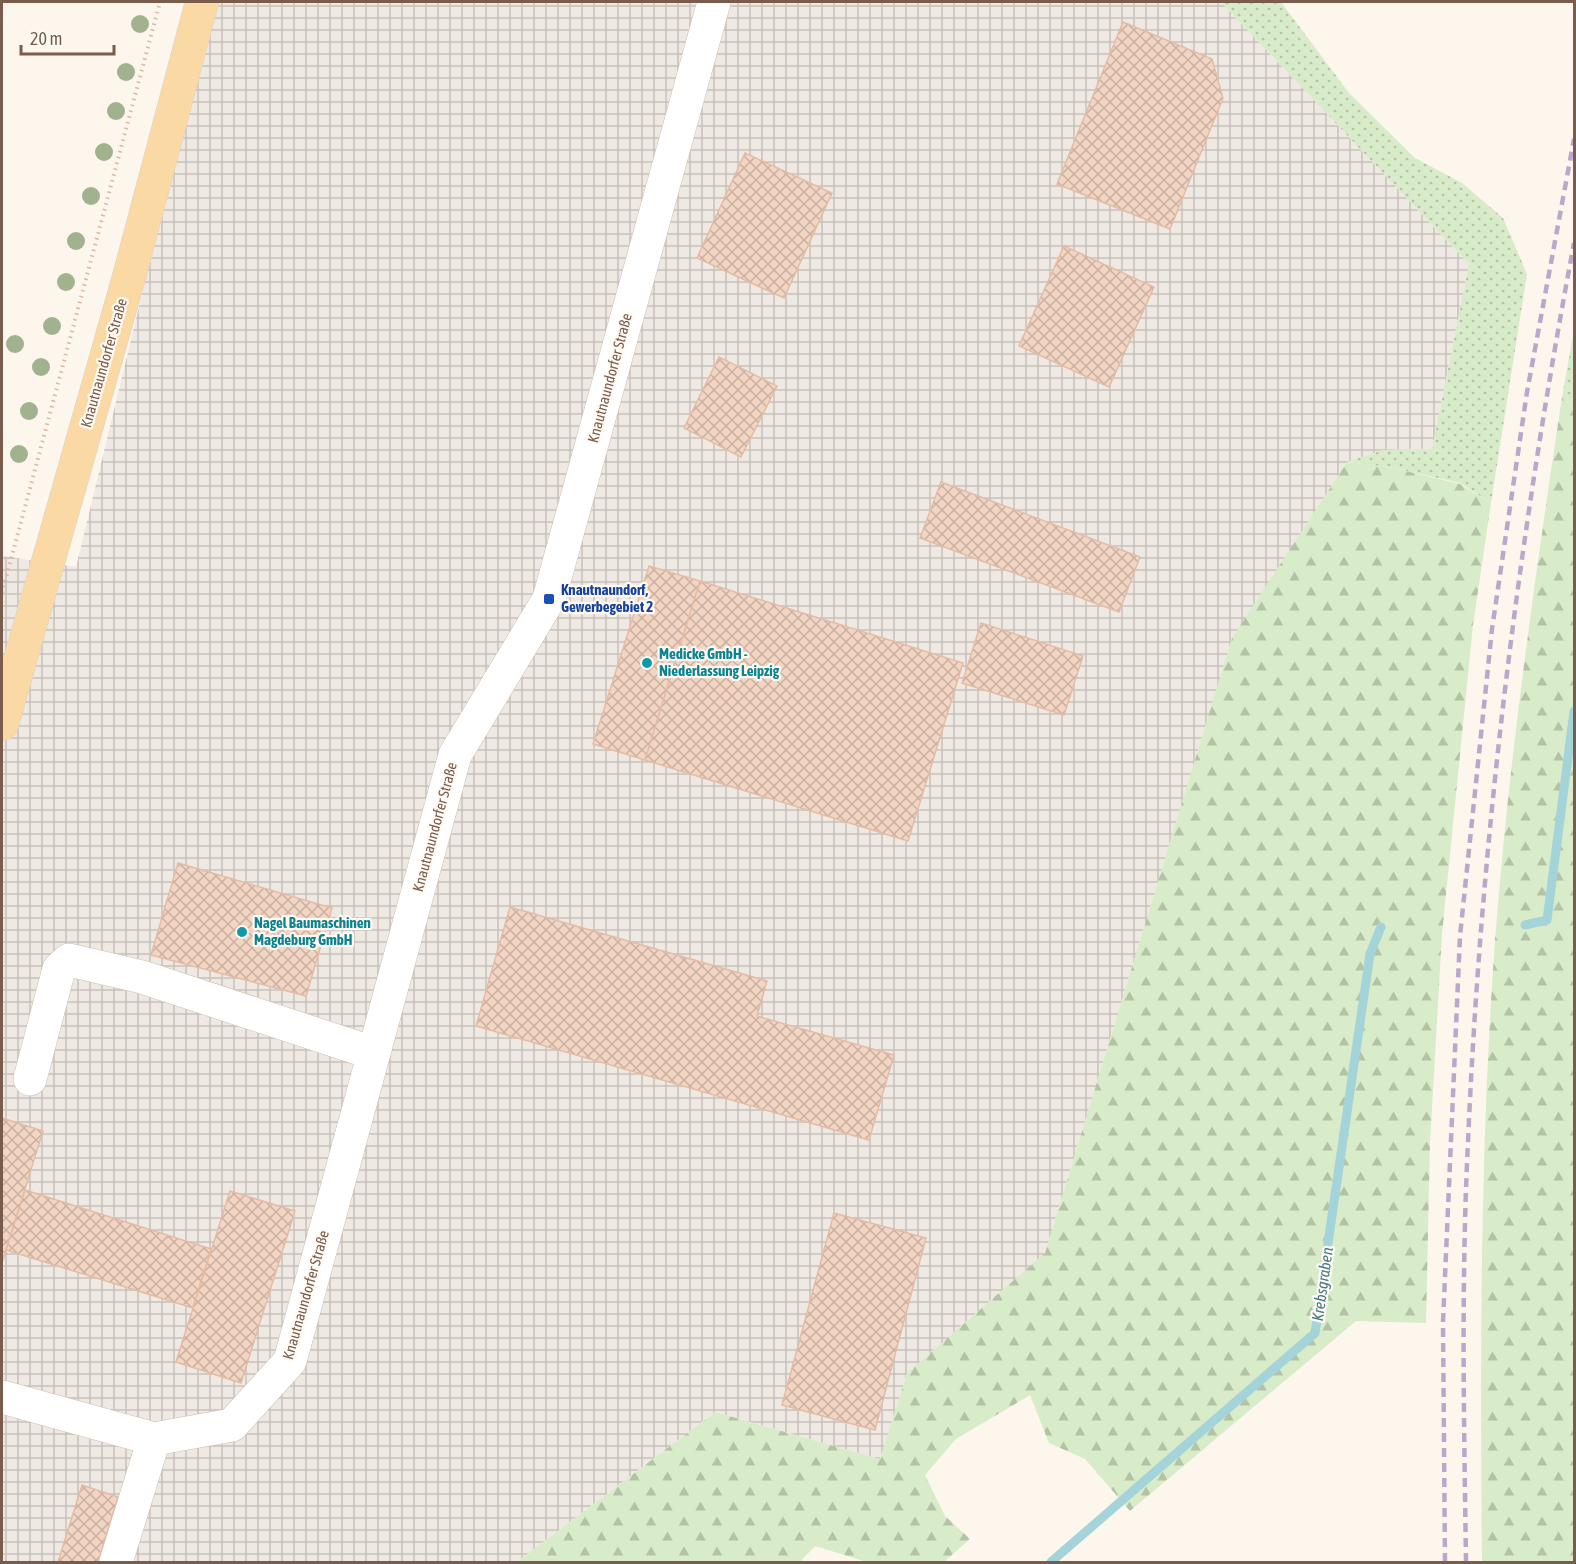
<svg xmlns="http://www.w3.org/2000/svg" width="1576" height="1564" font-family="'Asap Condensed',sans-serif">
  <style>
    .industrial { fill: url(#industrial-grid) }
    .grass { fill: url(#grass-dots) }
    .forest { fill: url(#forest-firs) }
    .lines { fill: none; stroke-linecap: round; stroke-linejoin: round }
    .stream { stroke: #a5d3da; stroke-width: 9 }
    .building { fill: url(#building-cross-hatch); stroke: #e6bba3; stroke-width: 1.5 }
    .minor-casing { stroke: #d1beb0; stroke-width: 34 }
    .major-casing { stroke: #dad1cd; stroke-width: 34 }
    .path { stroke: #d9b8a5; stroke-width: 4; stroke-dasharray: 1.5 4.5; stroke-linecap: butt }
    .minor { stroke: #fff; stroke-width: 33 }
    .major { stroke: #fbd9a5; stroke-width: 33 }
    .rail { stroke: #b9a8c9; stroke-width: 4.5; stroke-dasharray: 9 6; stroke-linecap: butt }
    .tree { fill: #a0b28e }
    .transit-dot { fill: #1a4fb4; stroke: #fffaf3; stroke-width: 2 }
    .culture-dot { fill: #0f9aa8; stroke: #fffaf3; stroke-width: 2 }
    .labels { text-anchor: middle; stroke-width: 4.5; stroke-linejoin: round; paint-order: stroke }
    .street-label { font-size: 15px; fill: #7a5c4d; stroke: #fffaf3 }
    .transit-label { font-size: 15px; font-weight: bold; fill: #164399; stroke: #fffaf3; text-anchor: start }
    .culture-label { font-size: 15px; font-weight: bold; fill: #0d838f; stroke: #fffaf3; text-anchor: start }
    .water-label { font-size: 16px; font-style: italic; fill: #437c86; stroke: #fffaf3 }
  </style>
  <defs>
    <pattern id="industrial-grid" width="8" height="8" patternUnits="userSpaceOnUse" patternTransform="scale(1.5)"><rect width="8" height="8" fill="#efe9e4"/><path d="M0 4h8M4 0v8" fill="none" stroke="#c7c0bb"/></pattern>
    <pattern id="grass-dots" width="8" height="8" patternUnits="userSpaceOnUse" patternTransform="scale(1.5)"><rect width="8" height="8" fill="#d8ecc9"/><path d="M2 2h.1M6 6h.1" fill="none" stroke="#b4c2a5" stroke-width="1.8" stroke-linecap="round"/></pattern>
    <pattern id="forest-firs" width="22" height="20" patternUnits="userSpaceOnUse" patternTransform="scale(1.5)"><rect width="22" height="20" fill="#d8ecc9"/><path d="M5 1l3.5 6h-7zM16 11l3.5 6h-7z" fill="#b4c2a5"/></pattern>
    <pattern id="building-cross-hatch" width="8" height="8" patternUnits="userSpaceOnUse" patternTransform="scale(1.5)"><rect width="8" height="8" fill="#f3d5c3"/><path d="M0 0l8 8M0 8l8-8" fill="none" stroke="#cab0a1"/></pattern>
  </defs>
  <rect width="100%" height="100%" fill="#fdf6ec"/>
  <path class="industrial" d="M219 2H1221L1469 264 1432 449 1383 450 1347 462 1232 639 1045 1253 907 1373 880 1459 715 1412 517 1562H2V556L76 567 144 286Z"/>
  <g class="grass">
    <path d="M1221 2H1281L1349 93 1415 158 1462 183 1503 218 1527 274 1491 503 1460 483 1389 467 1347 462 1383 450 1432 449 1469 264Z"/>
    <path d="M1574 330V408L1562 397Z"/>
  </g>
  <g class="forest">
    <path d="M1562 397 1574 408V1562H1482C1480 1355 1480 1147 1495 940 1509 758 1535 577 1562 397Z"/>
    <path d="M1347 462 1389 467 1460 484 1491 503 1473 625 1442 934 1430 1143 1426 1323 1356 1321 1130 1511 1085 1459 1049 1443 1030 1395 956 1439 925 1475 945 1516 970 1539 944 1562H867L815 1546 800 1562H517L715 1412 880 1459 907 1373 1045 1253 1232 638Z"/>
  </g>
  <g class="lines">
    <g class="stream">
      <path d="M1525 925 1547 920 1574 711"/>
      <path d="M1051 1562 1315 1333 1370 954 1381 927"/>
    </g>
  </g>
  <g class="building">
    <path d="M1123 22 1212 59 1223 98 1170 229 1057 184Z"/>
    <path d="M745 153 832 193 784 298 697 258Z"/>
    <path d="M1064 246 1154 287 1109 387 1019 346Z"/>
    <path d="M719 357 777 386 741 457 684 428Z"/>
    <path d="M941 482 1140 557 1119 612 920 538Z"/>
    <path d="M649 566 700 581 645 760 593 744Z"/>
    <path d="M700 581 963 663 908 841 645 760Z"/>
    <path d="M981 623 1083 656 1064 715 962 683Z"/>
    <path d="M178 863 332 908 306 996 151 955Z"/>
    <path d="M510 907 767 981 757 1016 894 1055 869 1140 476 1026Z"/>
    <path d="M2 1118 43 1131 2 1263Z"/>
    <path d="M25 1190 211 1249 193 1308 6 1250Z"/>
    <path d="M230 1191 295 1211 241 1383 176 1362Z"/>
    <path d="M834 1213 926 1238 875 1430 782 1405Z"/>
    <path d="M82 1485 118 1497 98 1562H58Z"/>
  </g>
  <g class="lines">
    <defs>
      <g id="minor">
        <path d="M30 1079 59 969 69 960 142 977 373 1053"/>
        <path d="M2 1397 154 1439 232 1425 290 1361 455 755 549 599 714 2"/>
        <path d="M116 1562 154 1439"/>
      </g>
      <path id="major" d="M2 724 129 277 202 2"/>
    </defs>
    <use href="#minor" class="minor-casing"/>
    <use href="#major" class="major-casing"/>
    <path class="path" d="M2 593 160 2"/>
    <use href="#minor" class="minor"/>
    <use href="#major" class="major"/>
    <g class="rail">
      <path d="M1445 1562 1443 1322 1460 936 1492 629 1527 392 1574 139"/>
      <path d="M1466 1562C1464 1423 1461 1282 1468 1142 1481 840 1518 540 1574 243"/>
    </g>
  </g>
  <g class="tree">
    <circle cx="140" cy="24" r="9"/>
    <circle cx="126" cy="72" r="9"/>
    <circle cx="116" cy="111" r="9"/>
    <circle cx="104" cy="152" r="9"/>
    <circle cx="91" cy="196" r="9"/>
    <circle cx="76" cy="241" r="9"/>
    <circle cx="66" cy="282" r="9"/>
    <circle cx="52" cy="326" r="9"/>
    <circle cx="15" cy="344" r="9"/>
    <circle cx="41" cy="367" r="9"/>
    <circle cx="29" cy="411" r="9"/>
    <circle cx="19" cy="454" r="9"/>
  </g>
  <rect class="transit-dot" x="543" y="593" width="12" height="12" rx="3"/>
  <g class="culture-dot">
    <circle cx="647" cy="663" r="6"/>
    <circle cx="242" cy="932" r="6"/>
  </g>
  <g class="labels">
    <g class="street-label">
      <text transform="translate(104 363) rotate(-74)" y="5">Knautnaundorfer Straße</text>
      <text transform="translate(610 378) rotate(-75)" y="5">Knautnaundorfer Straße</text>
      <text transform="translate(435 827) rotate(-75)" y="5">Knautnaundorfer Straße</text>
      <text transform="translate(306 1295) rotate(-74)" y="5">Knautnaundorfer Straße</text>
    </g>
    <g class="transit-label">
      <text x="561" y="595">Knautnaundorf,<tspan x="561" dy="17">Gewerbegebiet 2</tspan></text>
    </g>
    <g class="culture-label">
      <text x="659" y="659">Medicke GmbH -<tspan x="659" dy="17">Niederlassung Leipzig</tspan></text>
      <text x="254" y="928">Nagel Baumaschinen<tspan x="254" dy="17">Magdeburg GmbH</tspan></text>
    </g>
    <g class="water-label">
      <text transform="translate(1322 1284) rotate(-82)" y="6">Krebsgraben</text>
    </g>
  </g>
  <rect width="1576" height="1564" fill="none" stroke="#7a5c4d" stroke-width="6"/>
  <path d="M21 45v9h93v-9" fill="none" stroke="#7a5c4d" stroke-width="3"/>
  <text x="30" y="45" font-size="18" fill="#7a5c4d" stroke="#fffaf3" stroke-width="4.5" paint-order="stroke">20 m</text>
</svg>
